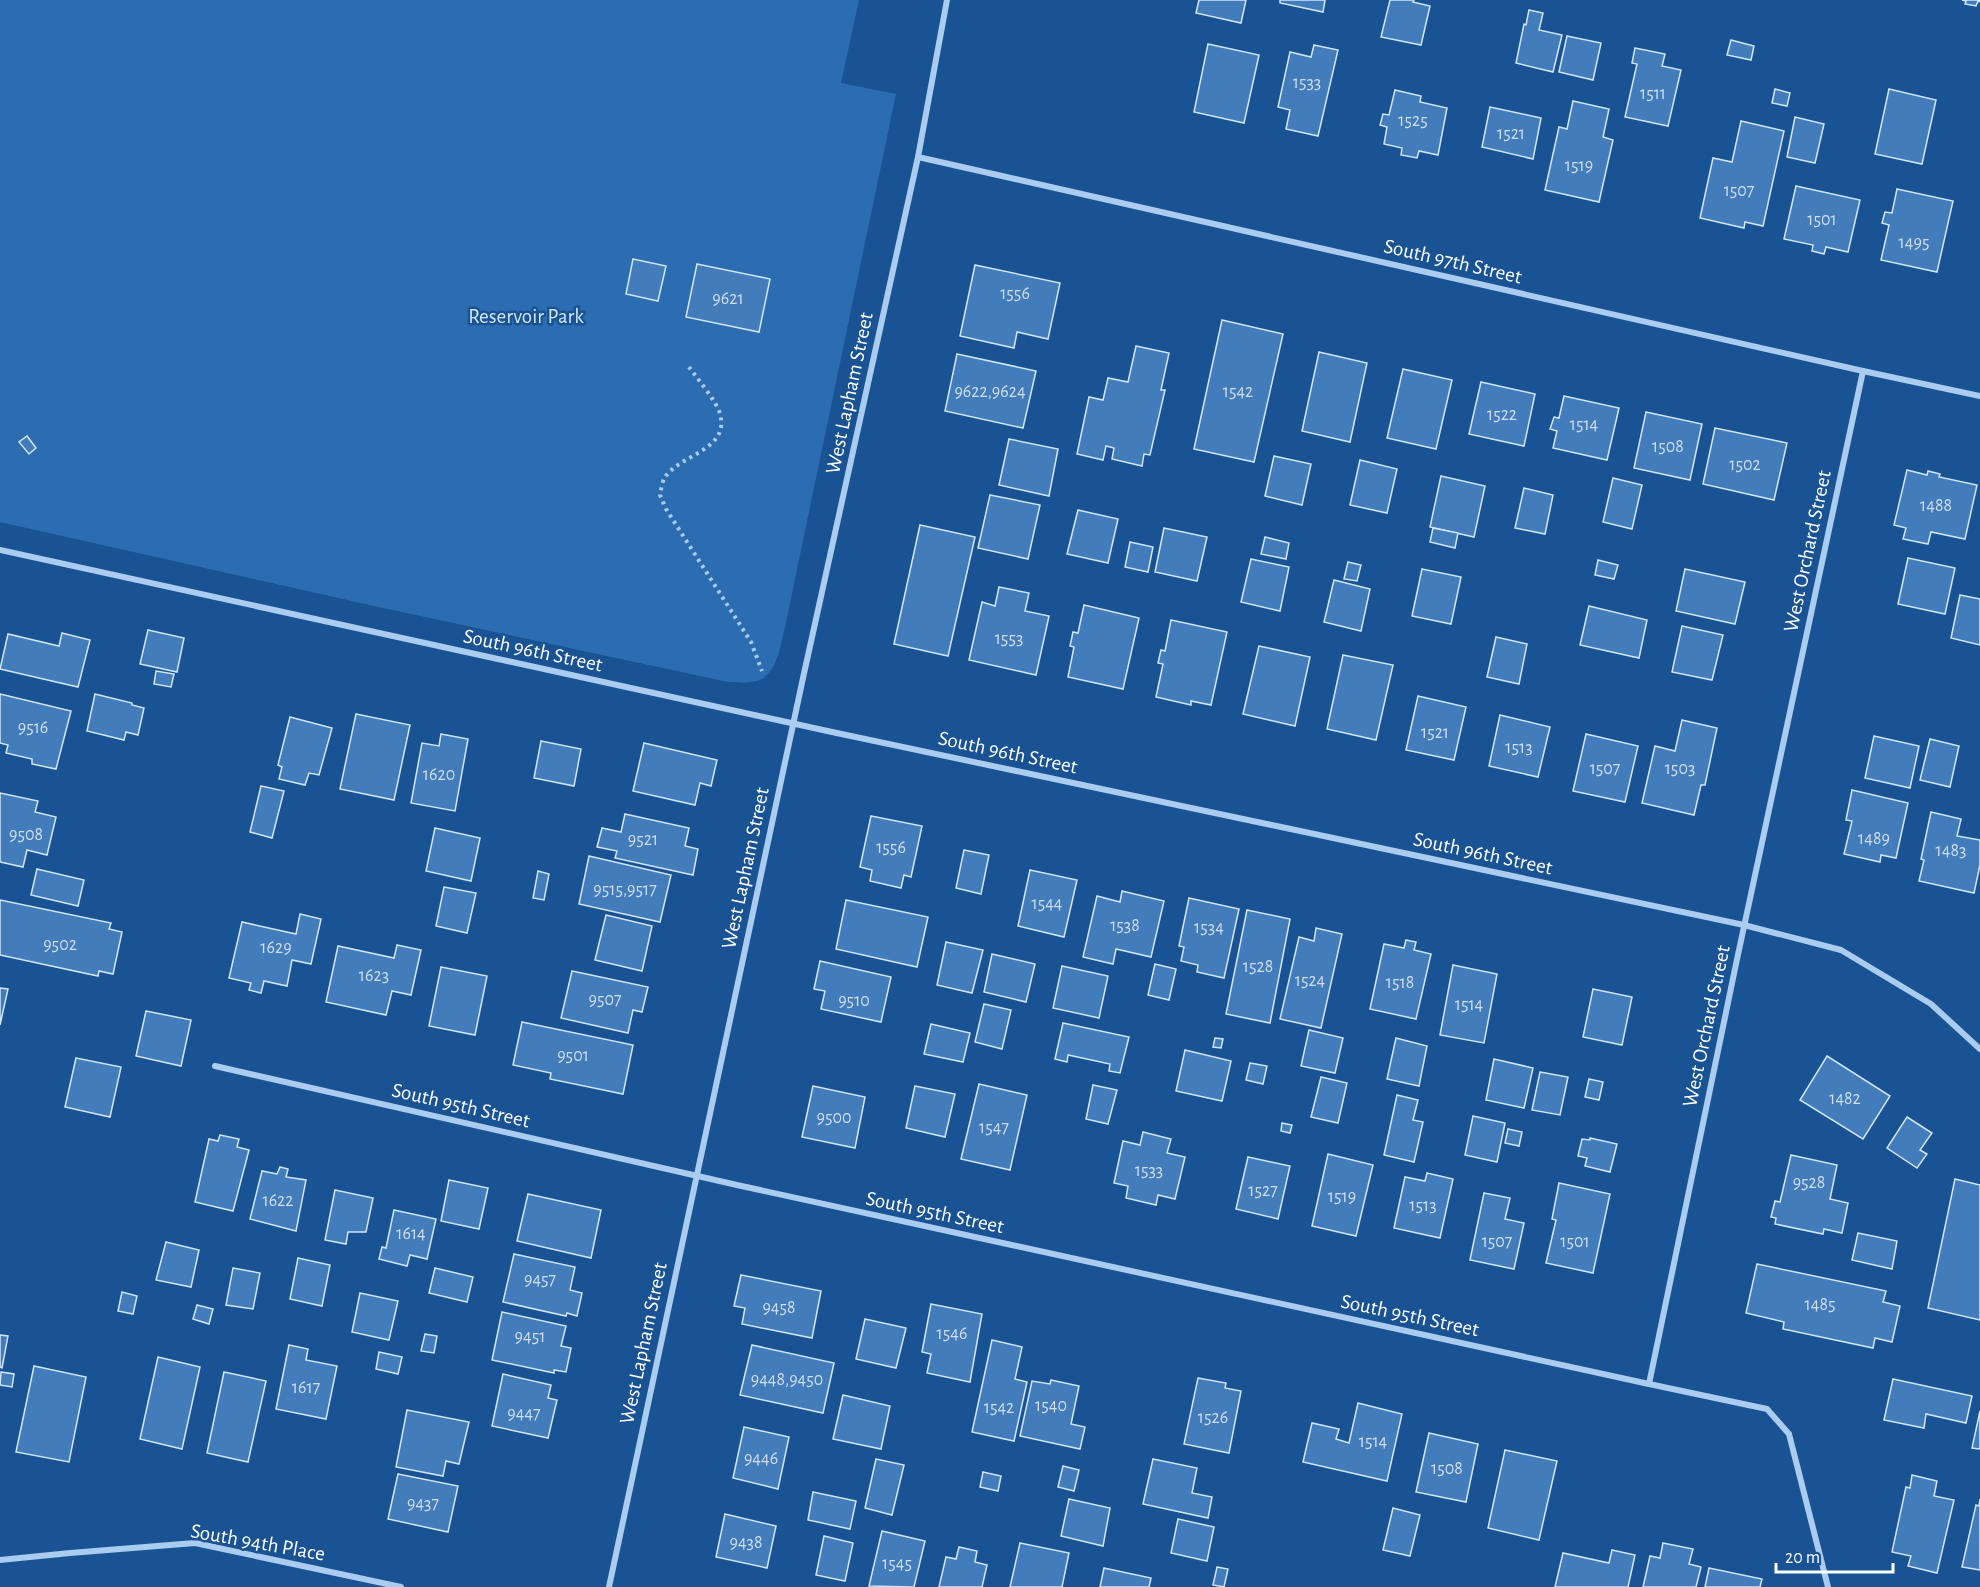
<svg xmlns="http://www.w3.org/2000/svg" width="1980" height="1587" font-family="'Alegreya Sans',sans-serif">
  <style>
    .green { fill: #2c6db2 }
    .building { fill: #427cbb; stroke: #d1e5fb; stroke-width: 1.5 }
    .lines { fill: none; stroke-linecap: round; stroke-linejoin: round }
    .path { stroke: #aaccf0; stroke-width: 4; stroke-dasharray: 3 4.5; stroke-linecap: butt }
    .street { stroke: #aaccf0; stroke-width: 6 }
    .labels { text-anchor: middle; stroke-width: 5; stroke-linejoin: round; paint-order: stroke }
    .number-label { font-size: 18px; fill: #d0deee }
    .street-label { font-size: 21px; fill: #fff; stroke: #195394 }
    .park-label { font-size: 21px; fill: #d1e5fb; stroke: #195394 }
  </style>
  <rect width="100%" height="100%" fill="#195394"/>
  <path class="green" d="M0 0H859L841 83 896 94 785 627C781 643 778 669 762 679 752 684 738 682 728 682L374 606 0 522Z"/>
  <g class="building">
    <path d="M1199 0H1246L1241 23 1196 13Z"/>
    <path d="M1280 0H1325L1323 12 1280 3Z"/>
    <path d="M1390 0H1414L1413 2 1430 6 1421 45 1381 37Z"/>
    <path d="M1962 0H1980V2L1978 1 1976 6 1965 4 1966 1Z"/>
    <path d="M1529 10 1543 13 1539 30 1562 35 1553 72 1516 63 1524 24 1526 25Z"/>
    <path d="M1567 36 1601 43 1593 80 1559 72Z"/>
    <path d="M1731 40 1754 46 1751 60 1727 55Z"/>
    <path d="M1208 44 1259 55 1244 123 1194 112Z"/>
    <path d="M1314 45 1338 50 1318 136 1286 129 1290 110 1278 107 1290 52 1311 57Z"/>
    <path d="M1635 48 1665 54 1662 66 1681 70 1668 126 1625 117 1637 64 1632 63Z"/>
    <path d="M1775 89 1790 93 1787 106 1772 103Z"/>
    <path d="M1889 89 1936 100 1922 164 1875 154Z"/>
    <path d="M1395 90 1421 96 1420 102 1447 108 1438 155 1419 151 1417 158 1401 155 1402 148 1384 144 1387 127 1380 125 1383 114 1389 115Z"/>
    <path d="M1573 101 1609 109 1603 137 1613 140 1599 202 1545 190 1559 127 1567 129Z"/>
    <path d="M1490 107 1541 118 1533 159 1482 147Z"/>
    <path d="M1795 117 1824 124 1815 163 1787 157Z"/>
    <path d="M1741 121 1784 131 1763 226 1745 222 1744 228 1700 218 1713 158 1732 162Z"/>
    <path d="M1796 186 1860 200 1848 252 1826 247 1824 254 1812 251 1813 245 1784 239Z"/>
    <path d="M1897 189 1953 201 1937 272 1881 260 1889 225 1882 223 1885 212 1892 213Z"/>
    <path d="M633 259 666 266 658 301 626 294Z"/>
    <path d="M697 264 770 279 759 332 686 317Z"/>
    <path d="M975 265 1060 283 1048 339 1017 332 1014 348 960 336Z"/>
    <path d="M1222 320 1283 334 1254 462 1194 449Z"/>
    <path d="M1136 346 1169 353 1161 390H1165L1150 455 1144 454 1142 466 1112 459 1114 448 1106 446 1103 460 1077 454 1089 397 1103 400 1108 378 1128 382Z"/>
    <path d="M1319 352 1367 363 1350 442 1302 431Z"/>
    <path d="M957 354 1036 371 1023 428 945 411Z"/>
    <path d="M1403 369 1452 380 1436 449 1387 438Z"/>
    <path d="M1481 382 1535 394 1524 446 1469 434Z"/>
    <path d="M1564 396 1619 408 1607 460 1553 448 1557 431 1550 429 1554 417 1559 418Z"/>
    <path d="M1646 412 1702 424 1690 480 1634 468Z"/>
    <path d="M1715 428 1787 443 1774 500 1703 484Z"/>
    <path d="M27 436 36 448 29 454 19 442Z"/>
    <path d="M1009 439 1058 449 1049 496 999 485Z"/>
    <path d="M1274 456 1311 464 1302 505 1265 496Z"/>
    <path d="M1360 460 1397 469 1387 513 1350 505Z"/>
    <path d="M1907 470 1927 475 1928 471 1940 474 1939 477 1977 485 1965 539 1931 532 1928 544 1903 539 1906 528 1894 525Z"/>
    <path d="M1441 476 1485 486 1474 537 1430 527Z"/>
    <path d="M1613 478 1642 485 1632 529 1603 522Z"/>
    <path d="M1524 488 1553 495 1545 534 1515 528Z"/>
    <path d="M990 495 1040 505 1028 559 978 548Z"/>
    <path d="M1078 510 1118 519 1108 563 1067 554Z"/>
    <path d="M920 525 975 537 948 656 894 644Z"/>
    <path d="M1164 528 1207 537 1197 581 1155 572Z"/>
    <path d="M1433 528 1458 533 1455 548 1430 542Z"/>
    <path d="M1265 537 1289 543 1286 559 1261 554Z"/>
    <path d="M1130 542 1153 547 1148 572 1125 567Z"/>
    <path d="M1908 558 1955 568 1945 614 1898 604Z"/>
    <path d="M1251 559 1289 567 1280 611 1241 602Z"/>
    <path d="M1598 560 1618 565 1614 579 1595 575Z"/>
    <path d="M1348 562 1361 565 1357 581 1344 579Z"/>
    <path d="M1422 569 1461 577 1451 624 1412 616Z"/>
    <path d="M1685 569 1745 582 1735 624 1676 611Z"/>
    <path d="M1334 580 1370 589 1361 631 1324 622Z"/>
    <path d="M999 587 1029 593 1025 611 1049 616 1036 675 969 660 982 602 995 606Z"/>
    <path d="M1960 595 1980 599V645L1951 638Z"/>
    <path d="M1084 605 1139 618 1123 689 1068 677 1074 647 1070 646 1073 632 1078 633Z"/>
    <path d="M1589 606 1647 620 1639 658 1580 645Z"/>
    <path d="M1171 620 1227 632 1211 705 1191 701V705L1156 697 1163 664 1158 663 1161 650 1165 651Z"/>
    <path d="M1682 626 1723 635 1712 680 1672 672Z"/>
    <path d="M148 630 184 638 177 672 140 664Z"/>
    <path d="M62 633 90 640 78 687 0 669 8 634 59 646Z"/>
    <path d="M1496 637 1527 644 1519 684 1487 677Z"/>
    <path d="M1259 646 1310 657 1295 726 1243 714Z"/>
    <path d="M1343 655 1393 665 1376 740 1327 729Z"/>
    <path d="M156 671 174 674 171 687 154 684Z"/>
    <path d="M0 694 71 711 56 769 32 764V759L6 753 8 745 0 743Z"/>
    <path d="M95 694 132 703V705L144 708 138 735 126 732 124 740 87 731Z"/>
    <path d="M1418 696 1466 707 1454 760 1406 750Z"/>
    <path d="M356 714 410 725 394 800 340 789Z"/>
    <path d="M1500 715 1550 727 1538 777 1489 766Z"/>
    <path d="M290 717 332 728 319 775 309 773 305 785 279 779 282 767 278 765Z"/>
    <path d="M1682 720 1717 728 1705 785H1701L1694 815 1642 803 1655 746 1675 751Z"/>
    <path d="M441 734 468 739 455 811 411 803 422 743 439 746Z"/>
    <path d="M1586 734 1638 746 1625 802 1573 791Z"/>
    <path d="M1874 736 1919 746 1910 788 1865 778Z"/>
    <path d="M1930 739 1959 746 1950 787 1920 780Z"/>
    <path d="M541 741 581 749 574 786 534 778Z"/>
    <path d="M644 743 717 760 711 786 700 783 695 805 633 791Z"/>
    <path d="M261 786 284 791 272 838 250 832Z"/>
    <path d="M1852 790 1908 803 1896 858 1881 855 1880 862 1844 854 1852 821 1846 820Z"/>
    <path d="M0 793 38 801 35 812 56 817 47 855 27 850 23 867 0 862Z"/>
    <path d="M1931 812 1961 819 1957 836 1980 840V865L1974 893 1919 881 1924 860 1921 859Z"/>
    <path d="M625 814 689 828 685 846 698 849 693 875 615 858 617 851 597 847 602 828 621 832Z"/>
    <path d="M871 816 922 826 911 877 904 875 901 888 870 881 872 870 860 867Z"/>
    <path d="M435 828 480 838 471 881 426 871Z"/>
    <path d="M964 850 989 855 981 894 956 888Z"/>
    <path d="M589 856 671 875 660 922 579 904Z"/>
    <path d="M37 869 84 880 78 906 31 895Z"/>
    <path d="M1030 870 1077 880 1064 937 1018 926Z"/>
    <path d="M538 871 549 874 544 900 533 898Z"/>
    <path d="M444 887 476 893 467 933 436 926Z"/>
    <path d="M1122 891 1164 901 1151 957 1116 949 1113 964 1083 957 1097 896 1120 902Z"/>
    <path d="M1189 898 1239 909 1224 978 1197 972 1198 965 1181 961 1184 947 1179 946Z"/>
    <path d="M0 900 111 923 109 929 122 932 113 974 99 971 98 976 0 955Z"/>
    <path d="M846 900 928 917 917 967 836 949Z"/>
    <path d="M1247 910 1290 919 1270 1023 1226 1014Z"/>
    <path d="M300 914 321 919 311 964 292 960 287 986 264 981 261 993 249 990 251 983 229 978 242 922 296 934Z"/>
    <path d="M606 915 652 926 642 971 595 960Z"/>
    <path d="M1316 928 1342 934 1321 1028 1280 1019 1299 937 1314 941Z"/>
    <path d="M1406 940 1416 942 1414 950 1431 954 1416 1019 1370 1009 1384 944 1404 948Z"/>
    <path d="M946 942 983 950 972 993 937 985Z"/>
    <path d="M397 945 421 950 411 995 392 991 386 1015 326 1002 338 946 394 958Z"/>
    <path d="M992 954 1035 964 1026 1002 984 992Z"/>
    <path d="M820 961 891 977 881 1022 821 1009 825 991 814 989Z"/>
    <path d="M1155 964 1176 969 1169 1000 1148 995Z"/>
    <path d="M1453 965 1497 974 1484 1043 1440 1035Z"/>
    <path d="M1062 966 1108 976 1099 1018 1053 1008Z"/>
    <path d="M441 967 487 976 475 1035 429 1026Z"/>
    <path d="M572 971 648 987 642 1012 633 1010 628 1033 561 1018Z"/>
    <path d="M0 988 8 989 0 1025Z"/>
    <path d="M1593 989 1632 997 1622 1045 1583 1037Z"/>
    <path d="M984 1004 1011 1010 1002 1049 975 1042Z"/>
    <path d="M146 1011 191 1020 181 1066 136 1056Z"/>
    <path d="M522 1022 633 1045 623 1094 550 1079 551 1073 513 1065Z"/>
    <path d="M1063 1023 1129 1037 1120 1073 1109 1071 1110 1064 1068 1055 1067 1062 1055 1059Z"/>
    <path d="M931 1024 970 1033 963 1062 924 1054Z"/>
    <path d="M1309 1030 1343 1038 1335 1073 1301 1066Z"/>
    <path d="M1215 1038 1223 1039 1221 1048 1213 1047Z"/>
    <path d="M1396 1038 1427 1046 1419 1086 1387 1079Z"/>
    <path d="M1185 1050 1231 1061 1222 1101 1176 1091Z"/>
    <path d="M1827 1056 1890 1096 1863 1139 1800 1100Z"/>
    <path d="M76 1058 121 1067 110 1117 65 1107Z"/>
    <path d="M1494 1059 1533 1068 1524 1108 1486 1100Z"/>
    <path d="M1250 1063 1267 1066 1263 1084 1246 1080Z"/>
    <path d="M1540 1072 1568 1077 1560 1115 1532 1110Z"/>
    <path d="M1321 1077 1347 1083 1338 1123 1311 1117Z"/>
    <path d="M1589 1079 1603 1082 1599 1100 1585 1097Z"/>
    <path d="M979 1084 1027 1095 1010 1170 961 1159Z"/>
    <path d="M1093 1085 1117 1090 1108 1124 1086 1119Z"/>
    <path d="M813 1086 865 1097 855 1148 802 1137Z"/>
    <path d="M915 1086 955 1094 945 1137 906 1128Z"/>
    <path d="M1397 1095 1418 1100 1413 1120 1423 1122 1414 1162 1384 1155Z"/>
    <path d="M1473 1116 1505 1123 1497 1162 1465 1155Z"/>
    <path d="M1907 1117 1932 1133 1920 1150 1927 1154 1917 1168 1887 1148Z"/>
    <path d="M1282 1123 1292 1125 1290 1133 1281 1131Z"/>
    <path d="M1508 1129 1522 1132 1519 1146 1505 1143Z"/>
    <path d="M1143 1132 1171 1139 1167 1153 1185 1157 1175 1199 1158 1195 1156 1205 1126 1198 1128 1186 1114 1183 1123 1141 1140 1145Z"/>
    <path d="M220 1135 239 1139 237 1147 249 1150 233 1211 195 1202 209 1139 218 1141Z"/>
    <path d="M1590 1138 1617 1144 1610 1172 1585 1166 1587 1158 1578 1156 1582 1139 1590 1140Z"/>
    <path d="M1328 1154 1373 1165 1356 1236 1312 1226Z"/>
    <path d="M1791 1155 1837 1165 1830 1199 1848 1203 1842 1233 1824 1229 1823 1234 1775 1224 1776 1218 1771 1217 1775 1201 1780 1202Z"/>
    <path d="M1248 1157 1290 1166 1278 1219 1236 1209Z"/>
    <path d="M280 1167 288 1169 286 1177 306 1180 296 1231 250 1219 262 1171 277 1174Z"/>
    <path d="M1427 1173 1453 1179 1440 1238 1394 1228 1405 1177 1425 1181Z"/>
    <path d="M1955 1179 1980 1185V1320L1928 1308Z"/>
    <path d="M449 1180 488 1188 479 1229 441 1221Z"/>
    <path d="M1559 1183 1610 1194 1593 1273 1546 1263 1556 1220 1552 1219Z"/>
    <path d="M335 1190 373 1198 366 1232H348L346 1244 325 1240Z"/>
    <path d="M1484 1193 1510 1198 1505 1219 1524 1223 1514 1269 1470 1260Z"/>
    <path d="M528 1194 601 1210 591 1258 517 1241Z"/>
    <path d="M394 1210 436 1219 427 1259 410 1255 407 1266 379 1259 382 1247 386 1248Z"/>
    <path d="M1858 1233 1897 1241 1892 1269 1852 1260Z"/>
    <path d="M166 1242 199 1250 191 1287 156 1280Z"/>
    <path d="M514 1254 575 1267 570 1290 582 1293 577 1316 567 1313 566 1316 503 1302Z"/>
    <path d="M298 1258 330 1265 322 1306 290 1299Z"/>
    <path d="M1757 1264 1886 1291 1883 1302 1900 1306 1892 1342 1875 1338 1873 1348 1783 1329 1784 1322 1746 1313Z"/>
    <path d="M233 1268 260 1273 253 1309 226 1305Z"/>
    <path d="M435 1268 473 1277 467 1302 429 1293Z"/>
    <path d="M741 1275 821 1291 812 1338 742 1324 745 1308 734 1306Z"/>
    <path d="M122 1292 137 1296 133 1314 118 1311Z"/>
    <path d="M360 1293 398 1301 389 1340 352 1332Z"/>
    <path d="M931 1304 982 1314 970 1382 927 1373 931 1354 922 1352Z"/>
    <path d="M197 1305 213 1309 209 1324 193 1319Z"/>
    <path d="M502 1312 566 1326 561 1346 571 1348 566 1372 554 1370V1373L492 1360Z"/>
    <path d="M865 1319 906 1328 896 1368 856 1359Z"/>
    <path d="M425 1334 437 1336 434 1353 421 1351Z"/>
    <path d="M0 1335 8 1336 2 1368 0 1367Z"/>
    <path d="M992 1340 1022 1347 1015 1379 1027 1382 1014 1441 972 1432Z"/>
    <path d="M289 1345 308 1349 306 1360 337 1366 326 1419 276 1409Z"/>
    <path d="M752 1345 834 1363 823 1413 740 1395Z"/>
    <path d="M379 1352 402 1357 398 1374 376 1369Z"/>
    <path d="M158 1357 200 1367 182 1449 140 1439Z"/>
    <path d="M34 1366 86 1377 69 1462 16 1452Z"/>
    <path d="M1 1372 14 1374 12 1387 0 1385Z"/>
    <path d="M224 1372 266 1381 248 1462 207 1453Z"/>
    <path d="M503 1374 551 1385 548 1398 557 1400 548 1438 492 1426Z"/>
    <path d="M1198 1378 1226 1383 1225 1388 1241 1391 1229 1453 1184 1444Z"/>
    <path d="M1893 1379 1972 1396 1966 1423 1926 1414 1924 1428 1884 1420Z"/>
    <path d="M1051 1380 1079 1386 1071 1424 1085 1427 1080 1449 1020 1436 1032 1381 1050 1384Z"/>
    <path d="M843 1395 890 1406 881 1449 833 1439Z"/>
    <path d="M1358 1403 1402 1414 1387 1481 1303 1462 1312 1423 1339 1429 1336 1439 1349 1443Z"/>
    <path d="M407 1410 469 1422 459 1464 446 1461 443 1476 396 1467Z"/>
    <path d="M1980 1411V1449L1972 1448Z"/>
    <path d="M744 1427 789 1437 778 1489 733 1478Z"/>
    <path d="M1429 1433 1478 1444 1466 1502 1416 1492Z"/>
    <path d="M1505 1450 1557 1461 1539 1540 1488 1528Z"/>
    <path d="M876 1459 904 1465 892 1515 865 1508Z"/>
    <path d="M1153 1459 1197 1468 1192 1493 1212 1497 1208 1518 1143 1504Z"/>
    <path d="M1063 1466 1079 1470 1074 1491 1058 1487Z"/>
    <path d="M983 1472 1001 1476 998 1491 980 1487Z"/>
    <path d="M398 1474 458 1486 448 1532 388 1519Z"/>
    <path d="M1912 1475 1937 1481 1934 1496 1954 1500 1937 1573 1908 1566 1911 1556 1892 1552 1906 1487 1910 1488Z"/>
    <path d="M813 1492 856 1501 850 1529 808 1520Z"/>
    <path d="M1069 1499 1110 1508 1103 1546 1061 1536Z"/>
    <path d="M1980 1499V1570L1962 1567 1976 1505 1979 1506Z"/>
    <path d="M1393 1508 1420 1515 1410 1556 1383 1550Z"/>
    <path d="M725 1514 776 1526 767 1568 716 1557Z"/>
    <path d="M1178 1519 1214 1527 1207 1561 1171 1553Z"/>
    <path d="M882 1531 925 1541 914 1587 869 1586Z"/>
    <path d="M824 1536 853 1543 845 1581 816 1575Z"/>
    <path d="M1020 1543 1069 1553 1062 1587H1010Z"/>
    <path d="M1663 1543 1693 1549 1689 1564 1701 1567 1696 1587H1643L1650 1556 1660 1558Z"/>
    <path d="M959 1547 977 1551 975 1562 987 1565 982 1587H939L946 1557 956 1559Z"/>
    <path d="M1612 1550 1635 1555 1628 1587H1555L1563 1553 1609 1563Z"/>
    <path d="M1217 1567 1228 1569 1224 1587 1213 1585Z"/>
    <path d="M1104 1568 1151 1578 1149 1587H1100Z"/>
    <path d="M1709 1568 1762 1579 1760 1587H1705Z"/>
  </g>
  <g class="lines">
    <path class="path" d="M689 367C697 378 717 402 720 414 730 450 681 454 665 477 662 482 661 490 660 495L666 509 751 642 762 671"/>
    <g class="street">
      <path d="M918 157 1863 371 1980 396"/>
      <path d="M0 550 832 732 1744 925 1841 950 1931 1004 1980 1049"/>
      <path d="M215 1066 737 1185 1649 1384"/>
      <path d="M0 1560 70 1553 195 1543 401 1587"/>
      <path d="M609 1587 803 678 918 157 947 0"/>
      <path d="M1828 1587 1789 1434 1767 1409 1649 1384 1736 964 1863 371"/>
    </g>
  </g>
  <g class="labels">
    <g class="number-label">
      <text x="1307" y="88">1533</text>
      <text x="1653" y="99">1511</text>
      <text x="1413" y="126">1525</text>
      <text x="1511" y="139">1521</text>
      <text x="1579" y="171">1519</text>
      <text x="1739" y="196">1507</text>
      <text x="1822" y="225">1501</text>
      <text x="1914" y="248">1495</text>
      <text x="1015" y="299">1556</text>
      <text x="728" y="304">9621</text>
      <text x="990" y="397">9622,9624</text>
      <text x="1238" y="397">1542</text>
      <text x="1502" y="420">1522</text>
      <text x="1584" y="430">1514</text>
      <text x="1668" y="452">1508</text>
      <text x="1745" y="470">1502</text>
      <text x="1936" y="511">1488</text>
      <text x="1009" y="644">1553</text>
      <text x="33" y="733">9516</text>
      <text x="1435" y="738">1521</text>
      <text x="1519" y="753">1513</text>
      <text x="1605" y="774">1507</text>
      <text x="1680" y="774">1503</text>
      <text x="439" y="780">1620</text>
      <text x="26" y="840">9508</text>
      <text x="1874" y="844">1489</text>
      <text x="643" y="845">9521</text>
      <text x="891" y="853">1556</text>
      <text x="1951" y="856">1483</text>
      <text x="625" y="895">9515,9517</text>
      <text x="1047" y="909">1544</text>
      <text x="1125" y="931">1538</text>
      <text x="1209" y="933">1534</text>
      <text x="60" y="950">9502</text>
      <text x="276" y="953">1629</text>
      <text x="1258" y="972">1528</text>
      <text x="374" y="981">1623</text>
      <text x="1310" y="986">1524</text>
      <text x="1400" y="988">1518</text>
      <text x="605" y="1005">9507</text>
      <text x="854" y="1006">9510</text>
      <text x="1469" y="1010">1514</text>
      <text x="573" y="1061">9501</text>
      <text x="1845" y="1104">1482</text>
      <text x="834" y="1123">9500</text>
      <text x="994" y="1133">1547</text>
      <text x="1149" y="1176">1533</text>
      <text x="1809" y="1188">9528</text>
      <text x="1263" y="1196">1527</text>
      <text x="1342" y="1202">1519</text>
      <text x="278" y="1206">1622</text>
      <text x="1423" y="1211">1513</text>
      <text x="411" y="1239">1614</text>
      <text x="1497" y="1247">1507</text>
      <text x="1575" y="1247">1501</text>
      <text x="540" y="1285">9457</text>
      <text x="1820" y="1310">1485</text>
      <text x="779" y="1313">9458</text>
      <text x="952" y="1339">1546</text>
      <text x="530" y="1342">9451</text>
      <text x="787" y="1385">9448,9450</text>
      <text x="306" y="1393">1617</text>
      <text x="1051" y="1411">1540</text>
      <text x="999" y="1413">1542</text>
      <text x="524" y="1419">9447</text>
      <text x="1213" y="1423">1526</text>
      <text x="1373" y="1447">1514</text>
      <text x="761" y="1464">9446</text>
      <text x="1447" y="1474">1508</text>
      <text x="423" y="1509">9437</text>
      <text x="746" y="1548">9438</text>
      <text x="897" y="1569">1545</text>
    </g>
    <g class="street-label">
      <text transform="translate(1453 261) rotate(13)" y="7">South 97th Street</text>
      <text transform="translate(849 393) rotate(-78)" y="7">West Lapham Street</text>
      <text transform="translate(1807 551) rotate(-78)" y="7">West Orchard Street</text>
      <text transform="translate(533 650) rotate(12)" y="7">South 96th Street</text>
      <text transform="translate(1008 752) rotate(12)" y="7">South 96th Street</text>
      <text transform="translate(1483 853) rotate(12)" y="7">South 96th Street</text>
      <text transform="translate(745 868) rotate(-78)" y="7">West Lapham Street</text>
      <text transform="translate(1706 1026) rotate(-78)" y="7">West Orchard Street</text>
      <text transform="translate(461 1105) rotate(13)" y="7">South 95th Street</text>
      <text transform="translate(935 1212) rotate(12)" y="7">South 95th Street</text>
      <text transform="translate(1410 1315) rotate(12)" y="7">South 95th Street</text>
      <text transform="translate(643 1343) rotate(-78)" y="7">West Lapham Street</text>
      <text transform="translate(258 1542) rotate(10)" y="7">South 94th Place</text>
    </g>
    <g class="park-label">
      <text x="526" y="323">Reservoir Park</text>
    </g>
  </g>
  <path d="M1776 1563v9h117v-9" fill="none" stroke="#ffffff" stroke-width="3"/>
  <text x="1785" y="1563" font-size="18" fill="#ffffff" stroke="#195394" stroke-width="4.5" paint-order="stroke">20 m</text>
</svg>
